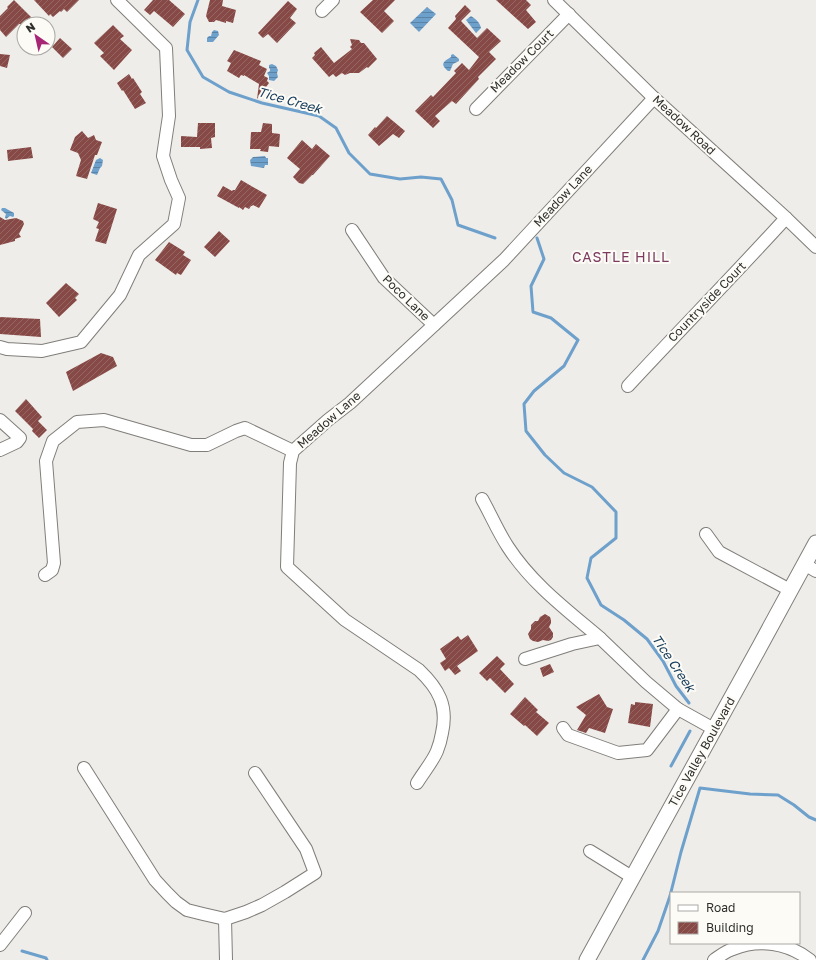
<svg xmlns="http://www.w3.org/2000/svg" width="816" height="960" font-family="'Golos Text',sans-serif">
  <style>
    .water { fill: url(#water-rules) }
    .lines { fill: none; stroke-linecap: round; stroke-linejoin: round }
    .stream { stroke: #6ea0cc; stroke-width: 3 }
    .building { fill: url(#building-hatch) }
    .minor-casing { stroke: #807e7a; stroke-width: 14 }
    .tertiary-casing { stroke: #807e7a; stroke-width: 17 }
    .minor { stroke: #fff; stroke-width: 12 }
    .tertiary { stroke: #fff; stroke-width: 15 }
    .labels { text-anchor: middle; stroke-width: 4; stroke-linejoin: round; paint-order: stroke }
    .street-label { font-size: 12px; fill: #2e2e2c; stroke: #fcfbf6 }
    .water-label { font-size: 13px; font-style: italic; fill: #163b5a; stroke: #fcfbf6 }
    .quarter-label { font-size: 14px; letter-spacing: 1px; fill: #7c3b5f; stroke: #fcfbf6 }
  </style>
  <defs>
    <pattern id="water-rules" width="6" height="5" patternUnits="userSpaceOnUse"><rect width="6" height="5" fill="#6ea0cc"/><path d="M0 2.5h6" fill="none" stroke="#5b83a6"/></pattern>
    <pattern id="building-hatch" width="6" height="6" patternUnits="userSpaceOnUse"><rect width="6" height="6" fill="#874945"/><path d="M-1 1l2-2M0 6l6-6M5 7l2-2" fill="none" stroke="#956764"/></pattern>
  </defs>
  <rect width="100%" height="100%" fill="#efede9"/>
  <g class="water">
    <path d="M427 7 436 14 419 32 410 23Z"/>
    <path d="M471 16C476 19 480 23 481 28L476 33 466 20Z"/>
    <path d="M214 30 218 31 219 35 213 42H207V38L209 36H211L212 32Z"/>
    <path d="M453 54 459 59V61L453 64 450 71H448C440 64 443 62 451 57V55Z"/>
    <path d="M272 64 276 66 278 70 277 73 278 77 274 81 269 80V76L267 73 270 71V69L269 68V65Z"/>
    <path d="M265 156 266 158H268V165H265L264 168 251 166 250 160 253 157Z"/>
    <path d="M100 158 103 160 102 166 100 168 97 175 91 173 96 160Z"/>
    <path d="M2 208H5L14 213V216L13 217 10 216 6 219 5 217 6 214 1 210Z"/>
  </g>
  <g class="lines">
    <g class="stream">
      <path d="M198 0 190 22 187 50 203 77 229 92 262 103 319 116 336 128 349 153 370 174 400 179 421 177 441 179 452 200 458 225 495 238"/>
      <path d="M537 238 544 259 531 286 533 312 551 318 578 340 564 366 534 391 524 404 526 431 545 455 564 473 592 487 616 512V538L591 558 587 578 601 605 624 620 647 639 663 661 676 686 689 703"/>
      <path d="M671 766 690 731"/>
      <path d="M22 951 46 958 47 960"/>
      <path d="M643 960 658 931 670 896 681 852 700 788 750 794 778 795 794 805 809 817 816 820"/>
    </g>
  </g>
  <g class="building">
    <path d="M14 0 38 24H19L6 37 0 30V16L8 8 7 7Z"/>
    <path d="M34 0H79L67 12 64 9 61 12 60 11 53 17 50 14 49 16Z"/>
    <path d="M153 0H169L185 14 173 27 154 11 150 15 144 10Z"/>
    <path d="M210 0H223L222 6 236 10 233 23 226 21V23L216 20 214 22H209L206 16Z"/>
    <path d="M373 0H395L384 11 394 21 382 33 360 12Z"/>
    <path d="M496 0H526L531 5 526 10 536 22 528 29Z"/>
    <path d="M288 1 297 9 290 18 296 23 277 43 268 34 263 38 258 33Z"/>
    <path d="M465 5 471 11 461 21 477 38 487 28 501 41 489 52 496 59 478 77 479 79 456 104 452 101 435 116 440 121 433 128 415 111 431 95 433 97 456 73 454 71 462 63 469 70 479 57 448 28 456 19 455 16Z"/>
    <path d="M113 25 124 36 120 39 132 50 114 70 100 56 104 53 94 43Z"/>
    <path d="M60 38 72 49 63 58 52 47Z"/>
    <path d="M350 39 359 40 361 43H364L377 59 368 68 367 67 359 73H350L345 75 342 73 336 77 333 74 329 77 312 58 315 55 314 53 321 47 334 63 352 49 350 47 352 45Z"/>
    <path d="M234 50 261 61 259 65 267 69 264 76 268 78 267 81 269 83 257 99 259 84 244 75V76L241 75 239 78 227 71 231 63 227 61Z"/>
    <path d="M0 54 10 55 7 68 0 66Z"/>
    <path d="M129 74 132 79 133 78 142 92 140 94 146 103 135 109 123 90 122 91 117 83Z"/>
    <path d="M387 116 405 131 399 138 393 134 379 146 368 135 375 127 376 128Z"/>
    <path d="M198 123H215V137L211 138 212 148 200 149V147H181V136L197 137Z"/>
    <path d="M263 123 272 124V133L280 134 279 147 269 146 268 152 260 151 261 149H250L251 132H261Z"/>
    <path d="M82 131 88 138 94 135 96 140 102 142 97 155H95L87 179 76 176 81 160 78 153 70 150 75 137Z"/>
    <path d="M302 140 312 149 316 144 330 156 313 175H312L303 184 299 183 293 177 300 169 287 158Z"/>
    <path d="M31 147 33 158 8 161 7 150Z"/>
    <path d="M241 180 267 195 259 208 253 205 252 206H251L249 209 245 207 243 210 239 207V208L217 196 223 186 232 191 233 190H235Z"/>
    <path d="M98 203 117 209 106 244 95 241 99 229 96 228 99 222 93 219Z"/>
    <path d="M0 217 5 220 16 218 23 221 24 224 19 234 21 237 15 239V241L0 245Z"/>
    <path d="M219 231 230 241 215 257 204 247Z"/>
    <path d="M169 242 185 252 183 255 191 260 181 275 177 273 176 275 155 260Z"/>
    <path d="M66 283 79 294 75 298 77 300 59 317 46 303Z"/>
    <path d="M0 317 40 319 41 337 0 334Z"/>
    <path d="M101 353 113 357 117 366 73 391 66 372Z"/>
    <path d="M26 399 42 417 38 421 47 430 39 438 32 431 33 429 15 411Z"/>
    <path d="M545 614 550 617 551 620V623L549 627 553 633V637L551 640 548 641 543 640 538 642 533 641 530 639 528 634 531 629V625L535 621H538L540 617Z"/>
    <path d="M468 635 478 651 457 666 461 671 455 675 449 668 445 671 440 663 446 659 440 649 458 636 461 640Z"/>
    <path d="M497 656 505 664 500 669 514 684 505 693 490 678 487 681 479 673Z"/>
    <path d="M550 664 554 672 543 677 540 668Z"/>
    <path d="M599 694 607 707 613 709 605 733 589 728 586 733 577 730 586 715 576 707Z"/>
    <path d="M525 697 538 710 536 712 549 723 537 736 525 725 524 726 510 714Z"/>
    <path d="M635 702 653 704 650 727 628 723 631 704 635 705Z"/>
  </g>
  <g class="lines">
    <defs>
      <g id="minor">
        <path d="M554 0 654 98 786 218 816 247"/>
        <path d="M322 11 333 0"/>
        <path d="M476 109 569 14"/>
        <path d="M352 230 384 278 434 325"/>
        <path d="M0 347 7 349 42 351 81 342 120 295 139 255 174 224 179 198 171 180 163 156 169 116 166 48 117 0"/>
        <path d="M628 386C680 330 734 275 786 218"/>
        <path d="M0 420 20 438 17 442 0 450"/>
        <path d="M482 499C491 515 498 532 508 547 532 584 567 610 600 638"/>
        <path d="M706 534 719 552 790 590"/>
        <path d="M804 564 816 571"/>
        <path d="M45 575 52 570 54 563 46 461 53 441 77 422 104 420 191 445H207L236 431 245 428 293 451"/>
        <path d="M525 659 572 644 600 638 646 682 678 709"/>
        <path d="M563 728 568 735 618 753 647 750 678 709 714 729"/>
        <path d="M84 768 155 880 167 893 176 902 187 910 203 914 225 919 246 912 262 905 285 892 315 873 306 849 255 773"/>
        <path d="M417 783C423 773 433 761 437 751 439 746 441 739 442 733 448 706 439 689 419 670L345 620 287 567 290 463 293 451 328 420 350 403 504 260 654 98"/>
        <path d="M590 851 632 877"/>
        <path d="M225 919 226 960"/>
        <path d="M0 945 25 913"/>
        <path d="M714 960C720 956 726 951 733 949 759 938 788 943 810 960"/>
      </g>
      <path id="tertiary" d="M587 960 760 646 816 543"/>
    </defs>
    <use href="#minor" class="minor-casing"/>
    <use href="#tertiary" class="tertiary-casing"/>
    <use href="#minor" class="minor"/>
    <use href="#tertiary" class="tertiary"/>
  </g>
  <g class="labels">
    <g class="street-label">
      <text transform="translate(522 61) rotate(-45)" y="4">Meadow Court</text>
      <text transform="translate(684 125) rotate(43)" y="4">Meadow Road</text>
      <text transform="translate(563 196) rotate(-47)" y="4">Meadow Lane</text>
      <text transform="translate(406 298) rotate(44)" y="4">Poco Lane</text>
      <text transform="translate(707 302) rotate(-46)" y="4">Countryside Court</text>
      <text transform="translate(329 420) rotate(-41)" y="4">Meadow Lane</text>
      <text transform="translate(702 752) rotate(-61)" y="4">Tice Valley Boulevard</text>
    </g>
    <g class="water-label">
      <text transform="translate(290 100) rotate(16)" y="5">Tice Creek</text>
      <text transform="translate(674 663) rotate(56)" y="5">Tice Creek</text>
    </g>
    <g class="quarter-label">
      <text x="621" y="262">CASTLE HILL</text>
    </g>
  </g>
  <rect x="670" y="892" width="130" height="52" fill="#fcfbf6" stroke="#aaa9a5"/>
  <rect x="678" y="905" width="20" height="6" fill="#ffffff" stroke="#aaa9a5"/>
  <text x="706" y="912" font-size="12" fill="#2e2e2c">Road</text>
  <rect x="678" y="922" width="20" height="12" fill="url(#building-hatch)" stroke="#aaa9a5"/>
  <text x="706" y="932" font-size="12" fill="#2e2e2c">Building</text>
  <g transform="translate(36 36) rotate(326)"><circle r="19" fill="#fcfbf6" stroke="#aaa9a5"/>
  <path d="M0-3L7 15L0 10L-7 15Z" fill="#a62675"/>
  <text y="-6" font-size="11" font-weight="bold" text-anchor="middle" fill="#2e2e2c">N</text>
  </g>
</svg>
